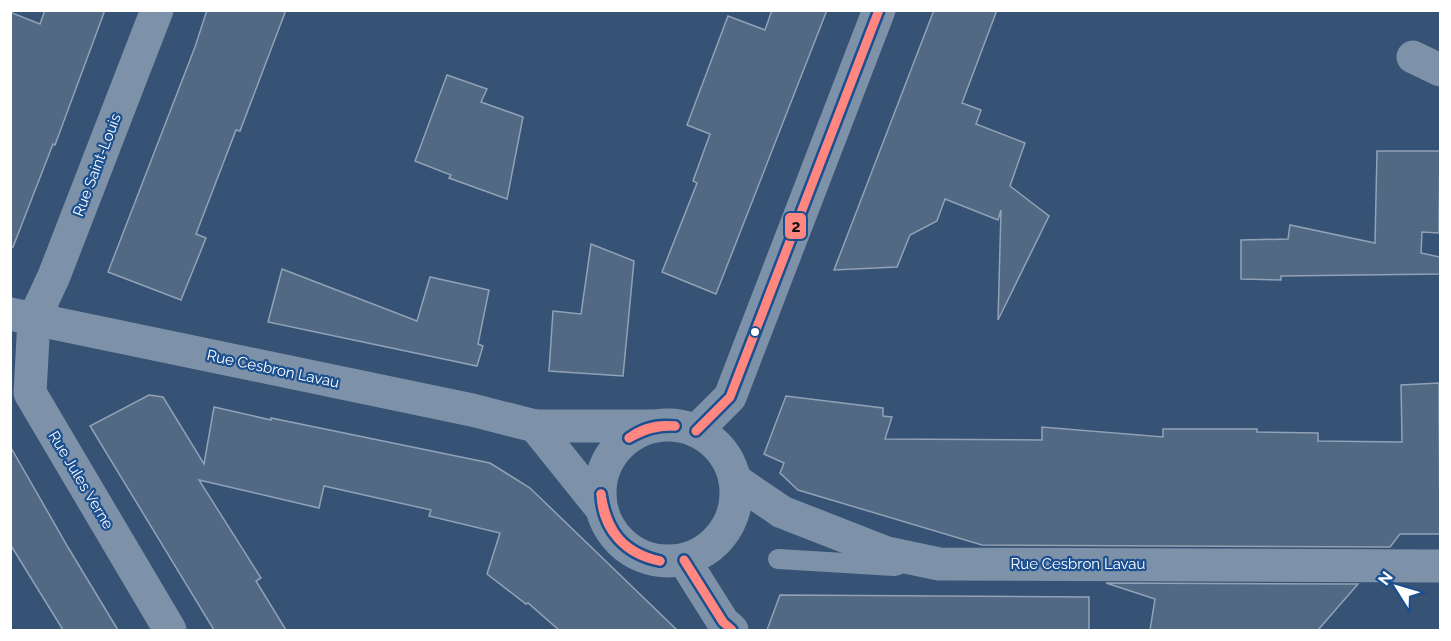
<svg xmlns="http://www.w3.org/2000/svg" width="1451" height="641" font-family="Raleway,sans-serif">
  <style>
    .building { fill: #526984; stroke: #92a2b6; stroke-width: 1.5 }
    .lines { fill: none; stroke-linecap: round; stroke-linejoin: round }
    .service { stroke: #7d92a8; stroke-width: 20 }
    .minor { stroke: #7d92a8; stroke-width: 33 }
    .bus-1-casing { stroke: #1b4f8f; stroke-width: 14 }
    .bus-1 { stroke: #ff8780; stroke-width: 9 }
    .bus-dot { fill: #fff; stroke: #1b4f8f; stroke-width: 2 }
    .labels { text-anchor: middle; stroke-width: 4.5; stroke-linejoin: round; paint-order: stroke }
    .street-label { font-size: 15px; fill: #fff; stroke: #1b4f8f }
    .line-badge { stroke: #1b4f8f; stroke-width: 2 }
    .pale-badge-label { font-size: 16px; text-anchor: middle; font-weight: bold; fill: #111 }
  </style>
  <rect width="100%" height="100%" fill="#365274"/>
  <g class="building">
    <path d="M45 10H105L55 145 53 144 13 247H10V12L40 24Z"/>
    <path d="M207 10H286L240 131 236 130 196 234 206 238 181 300 108 272 195 47Z"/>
    <path d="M772 10H827L716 294 662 272 697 183 693 181 710 134 687 125 728 16 765 30Z"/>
    <path d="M934 10H997L962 103 981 110 976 124 1025 143 1010 186 1049 216 998 320 1001 210 998 220 945 199 937 221 910 235 897 267 834 270Z"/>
    <path d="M447 75 487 89 481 102 523 117 507 199 449 178 451 175 415 161Z"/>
    <path d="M1377 151H1440L1439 233 1422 232 1421 253 1440 257V274L1281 276V280L1241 279V240L1288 239 1290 225 1375 243Z"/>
    <path d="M591 244 634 261 623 376 549 371 553 311 581 314Z"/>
    <path d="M282 269 417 321 430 277 489 290 478 344 483 346 477 366 268 322Z"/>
    <path d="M1439 383 1440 534H1400L1390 547 982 545 798 490 780 473 784 463 764 454 786 396 883 408V416L892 417 885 439 1042 440V427L1163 437V429H1257V432L1318 433V441L1402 442 1401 385Z"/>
    <path d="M149 395 163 397 204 464 214 407 271 420V418L490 463 530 488 677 630H559L528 603 526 604 487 574 500 533 429 516 431 510 324 486 319 508 199 480 261 578 256 581 286 630H214L90 426Z"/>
    <path d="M10 446 69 549 118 630H63L10 544Z"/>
    <path d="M1106 583 1358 584 1318 630H1150L1155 599Z"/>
    <path d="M780 595 1089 597V630H767Z"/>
  </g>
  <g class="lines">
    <path class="service" d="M778 559 894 566 898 565"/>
    <g class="minor">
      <path d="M157 10 54 276 34 319 30 393 170 630"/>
      <path d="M1413 57 1440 70"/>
      <path d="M10 314 472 410 535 426H654"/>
      <circle cx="668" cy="493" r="68"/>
      <path d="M535 426 601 508"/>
      <path d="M696 431 730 397 879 10"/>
      <path d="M735 480 782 512 887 553 939 564 1440 566"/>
      <path d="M684 560 723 622 732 630"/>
    </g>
    <defs>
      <g id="bus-1">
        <path d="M696 431 730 397 879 10"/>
        <path d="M629 438C642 428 658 424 675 426"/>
        <path d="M629 438C644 430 657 425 675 426"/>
        <path d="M601 494C607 532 623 552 660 561"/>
        <path d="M601 494C602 530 626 555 660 561"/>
        <path d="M684 560 723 622 732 630"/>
      </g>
    </defs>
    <use href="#bus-1" class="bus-1-casing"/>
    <use href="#bus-1" class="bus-1"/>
  </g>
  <circle class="bus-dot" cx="755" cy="332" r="5"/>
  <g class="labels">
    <g class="street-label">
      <text transform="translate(97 165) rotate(-69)" y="5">Rue Saint-Louis</text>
      <text transform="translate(273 369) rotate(12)" y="5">Rue Cesbron Lavau</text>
      <text transform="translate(81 480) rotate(59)" y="5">Rue Jules Verne</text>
      <text x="1078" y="569">Rue Cesbron Lavau</text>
    </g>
  </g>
  <rect class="line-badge" x="784" y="212" width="23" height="28" rx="6" fill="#ff8780"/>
  <g class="pale-badge-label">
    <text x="796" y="232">2</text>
  </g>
  <rect width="1451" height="641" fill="none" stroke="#ffffff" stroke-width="24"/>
  <g transform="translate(1397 587) rotate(307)" stroke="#1b4f8f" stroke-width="4.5" paint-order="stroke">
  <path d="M0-4.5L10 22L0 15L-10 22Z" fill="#ffffff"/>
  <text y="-9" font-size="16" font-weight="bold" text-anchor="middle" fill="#ffffff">N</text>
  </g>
</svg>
